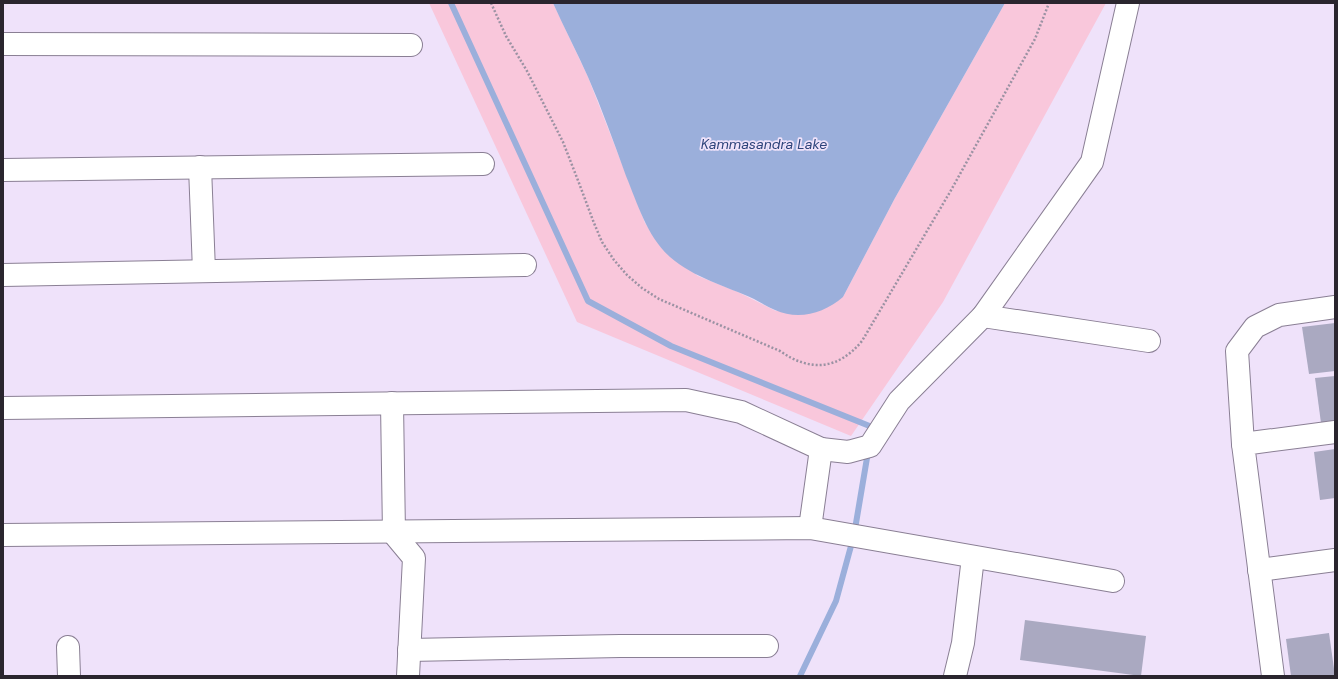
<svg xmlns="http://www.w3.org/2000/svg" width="1338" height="679" font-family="'DM Sans',sans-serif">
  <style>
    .green { fill: #f9c7db }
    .water { fill: #9bafdb }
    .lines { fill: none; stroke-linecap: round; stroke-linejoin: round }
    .stream { stroke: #9bafdb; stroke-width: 6 }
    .building { fill: #aaa9c1 }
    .minor-casing { stroke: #8a7f94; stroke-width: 24 }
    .path { stroke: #9b92a3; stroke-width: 2.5; stroke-dasharray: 2 2; stroke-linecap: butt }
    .minor { stroke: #fff; stroke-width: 22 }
    .labels { text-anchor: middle; stroke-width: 3.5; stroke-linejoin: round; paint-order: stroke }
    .water-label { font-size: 14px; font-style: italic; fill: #2d437a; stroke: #efe2fa }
  </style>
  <rect width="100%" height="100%" fill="#efe2fa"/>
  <path class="green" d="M429 3H553L588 77 645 223 661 247 698 276 738 292 776 311 843 297 895 198 1005 3H1106L943 302 851 436 577 322Z"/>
  <path class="water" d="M553 3H1005L895 198 843 297C824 313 799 321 775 310 768 307 761 303 754 299 726 286 694 278 670 257 647 236 638 205 626 176 614 143 602 109 588 77 577 52 564 28 553 3Z"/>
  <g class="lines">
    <g class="stream">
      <path d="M451 3 588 301 671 346 872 427 871 433"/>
      <path d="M800 676 836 601 854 535 868 452"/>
    </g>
  </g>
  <g class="building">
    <path d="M1335 323V371L1309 374 1302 327Z"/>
    <path d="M1335 376V421L1321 423 1315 378Z"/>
    <path d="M1335 449V498L1320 500 1314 452Z"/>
    <path d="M1025 620 1146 636 1141 676 1020 660Z"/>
    <path d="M1329 633 1335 676H1291L1286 639Z"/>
  </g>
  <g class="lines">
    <defs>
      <g id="minor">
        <path d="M3 44 411 45"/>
        <path d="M200 167 204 271"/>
        <path d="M3 170 483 164"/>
        <path d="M3 275 525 265"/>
        <path d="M983 316 1149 341"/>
        <path d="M392 403 394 534 414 558 408 676"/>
        <path d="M3 408 686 400 741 412 821 449 848 452 870 446 899 401 983 316 1092 162 1128 3"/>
        <path d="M1243 444 1237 351 1255 327 1279 315 1335 307"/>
        <path d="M810 528 821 449"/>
        <path d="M3 535 810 528 1113 581"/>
        <path d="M1259 570 1335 560"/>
        <path d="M68 647 69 676"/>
        <path d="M409 650 620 646H767"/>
        <path d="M955 676 963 643 973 557"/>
        <path d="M1273 676 1243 444 1335 432"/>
      </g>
    </defs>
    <use href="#minor" class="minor-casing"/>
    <path class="path" d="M491 3 506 36 527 71 563 142 579 183 594 223 602 242 614 260 627 275 642 288 659 299 780 351C810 372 838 370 862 341L950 192 1035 39 1049 3"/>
    <use href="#minor" class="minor"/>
  </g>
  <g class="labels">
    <g class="water-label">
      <text x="764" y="149">Kammasandra Lake</text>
    </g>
  </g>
  <rect width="1338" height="679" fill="none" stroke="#2a252e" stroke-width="8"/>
</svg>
